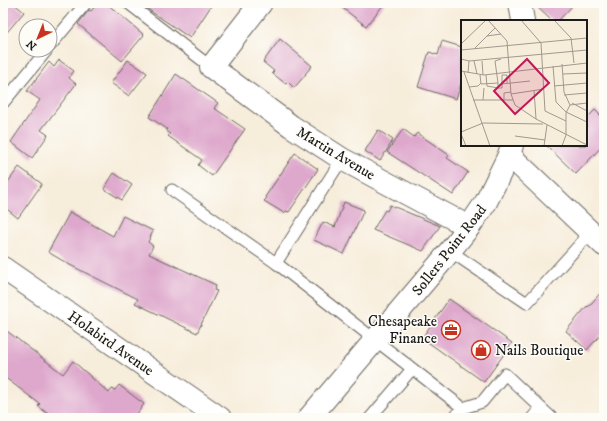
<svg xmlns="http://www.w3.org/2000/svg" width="607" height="421" font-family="'IM FELL DW Pica',serif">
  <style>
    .building { fill: #dea7cc }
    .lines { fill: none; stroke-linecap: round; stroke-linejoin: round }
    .lane-casing { stroke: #69655f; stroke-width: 13 }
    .street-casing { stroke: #69655f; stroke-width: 24 }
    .secondary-casing { stroke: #69655f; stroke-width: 24 }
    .lane { stroke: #fff; stroke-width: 11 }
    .street { stroke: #fff; stroke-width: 22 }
    .secondary { stroke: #fff; stroke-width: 22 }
    .labels { text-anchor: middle; stroke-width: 3; stroke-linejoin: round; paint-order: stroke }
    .street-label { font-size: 15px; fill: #1c1c1c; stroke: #fdfcf7 }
    .poi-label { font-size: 15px; fill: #1c1c1c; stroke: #fdfcf7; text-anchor: end }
    .inset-road { fill: none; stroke: #9f998f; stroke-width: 1 }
    .view { fill: #c2185b; fill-opacity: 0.15; stroke: #c2185b; stroke-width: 2 }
    .inset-edge { fill: none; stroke: #1c1c1c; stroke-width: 2 }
  </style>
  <rect width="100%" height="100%" fill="#fdfcf7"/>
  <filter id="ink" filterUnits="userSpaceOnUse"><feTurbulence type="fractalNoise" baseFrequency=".025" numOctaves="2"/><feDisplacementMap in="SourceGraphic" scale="8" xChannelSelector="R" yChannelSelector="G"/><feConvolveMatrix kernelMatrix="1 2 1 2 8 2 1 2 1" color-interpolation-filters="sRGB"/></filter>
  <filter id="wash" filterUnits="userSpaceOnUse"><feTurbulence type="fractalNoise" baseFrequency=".012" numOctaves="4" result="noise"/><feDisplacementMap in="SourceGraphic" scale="16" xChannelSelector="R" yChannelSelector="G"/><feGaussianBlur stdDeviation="0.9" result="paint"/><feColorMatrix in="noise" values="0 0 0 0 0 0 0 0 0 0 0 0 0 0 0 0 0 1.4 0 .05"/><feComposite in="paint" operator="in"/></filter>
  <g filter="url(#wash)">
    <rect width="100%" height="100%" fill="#f7eddb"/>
    <g id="blocks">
      <g class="building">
        <path d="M3 3H13L24 12 3 37Z"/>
        <path d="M98 3H106L144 35 122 61 78 24 89 10 91 11Z"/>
        <path d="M139 3H213L190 38Z"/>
        <path d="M336 3H385L366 26Z"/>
        <path d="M533 3H575L558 21H552Z"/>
        <path d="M280 39 312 66 305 74H306L294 88 288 82 286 84 272 73 274 71 263 62Z"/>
        <path d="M442 41 462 47V81L456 99 418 87 429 52 438 55Z"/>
        <path d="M59 60 74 71 69 78 76 84 41 130 48 135 32 158 11 142 40 100 27 91 49 62 54 67Z"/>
        <path d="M128 60 147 73 129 96 111 83Z"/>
        <path d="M176 74 218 103 214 108 245 129 212 176 198 165 202 160 168 136 170 134 166 131 167 129 149 117Z"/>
        <path d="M595 110 604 119V144L576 174 546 145H586V119Z"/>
        <path d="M403 129 414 137 417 133 449 155 447 158 468 172 453 195 387 152Z"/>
        <path d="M378 130 393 140 380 161 365 151Z"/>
        <path d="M295 153 318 169 289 212 286 211 284 213 264 201 267 198 265 197Z"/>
        <path d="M19 167 42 184 18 218 3 206V189Z"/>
        <path d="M114 173 132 185 122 200 104 189Z"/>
        <path d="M344 202 364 210 344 254 314 240 323 222 335 227Z"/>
        <path d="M390 205 440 226 423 251 373 230 385 210 387 211Z"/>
        <path d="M70 212 113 236 123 216 153 231 148 242 153 246 149 254 216 285 214 290 217 291 197 333 135 303 138 299 70 265 48 252Z"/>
        <path d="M604 289V331L587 350 566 331 587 306 588 307Z"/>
        <path d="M449 299 512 343 484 382 422 338Z"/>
        <path d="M3 328 63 374 73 361 109 393 112 389 115 390 119 385 144 404 134 418H53L38 406 40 404 3 376Z"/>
      </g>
    </g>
  </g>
  <g filter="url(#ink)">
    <use href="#blocks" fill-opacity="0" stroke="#69655f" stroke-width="1"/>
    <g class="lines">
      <defs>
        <g id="lane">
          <path d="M128 3 211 67"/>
          <path d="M50 46 86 3"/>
          <path d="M3 103 47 50"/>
          <path d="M172 190 276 263 463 408 482 402 505 374 541 408"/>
          <path d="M450 251 527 303 591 232"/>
          <path d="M276 263 342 159"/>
          <path d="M370 418 412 369"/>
          <path d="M454 418 463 408"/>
          <path d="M532 418 541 408 552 418"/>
        </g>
        <g id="street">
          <path d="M261 3 211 67 291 126 342 159 469 227"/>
          <path d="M509 155 604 245"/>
        </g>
        <g id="secondary">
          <path d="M520 3 523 21"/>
          <path d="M3 268 220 418"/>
          <path d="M309 418 441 262 469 227 486 202 509 155 512 145"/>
        </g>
      </defs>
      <use href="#lane" class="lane-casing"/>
      <use href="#street" class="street-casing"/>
      <use href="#secondary" class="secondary-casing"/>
      <use href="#lane" class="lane"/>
      <use href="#street" class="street"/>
      <use href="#secondary" class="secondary"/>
    </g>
  </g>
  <defs>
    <symbol id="office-ring" viewBox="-11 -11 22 22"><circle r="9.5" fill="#fdfcf7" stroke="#c8321e" stroke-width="1.5"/><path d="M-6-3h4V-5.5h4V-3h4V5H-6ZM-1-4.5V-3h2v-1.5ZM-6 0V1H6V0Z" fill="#c8321e"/></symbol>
    <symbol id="shop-ring" viewBox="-11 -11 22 22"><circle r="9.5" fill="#fdfcf7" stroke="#c8321e" stroke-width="1.5"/><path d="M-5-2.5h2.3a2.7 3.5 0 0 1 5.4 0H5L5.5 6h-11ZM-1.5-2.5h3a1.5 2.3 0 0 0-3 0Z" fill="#c8321e"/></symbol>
  </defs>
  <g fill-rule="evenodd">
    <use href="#office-ring" x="440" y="319" width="22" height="22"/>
    <use href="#shop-ring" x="470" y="339" width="22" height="22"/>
  </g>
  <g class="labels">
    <g class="street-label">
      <text transform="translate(336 153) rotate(31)" y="5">Martin Avenue</text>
      <text transform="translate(449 250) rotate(-52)" y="5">Sollers Point Road</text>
      <text transform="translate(111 343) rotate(35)" y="5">Holabird Avenue</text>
    </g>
    <g class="poi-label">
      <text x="437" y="326">Chesapeake<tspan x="437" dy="17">Finance</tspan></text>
      <text x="495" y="355" text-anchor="start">Nails Boutique</text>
    </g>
  </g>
  <g transform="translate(461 20)">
    <rect width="126" height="126" fill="#f7eddb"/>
    <path class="inset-road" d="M27 0 46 21 50 74 54 85 75 99 126 125M60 0 80 23 84 91 105 101M93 0 110 18 113 43M26 16 40 14M0 24 25 0M13 29 34 8M0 30 126 18M0 39 8 41 126 30M13 41 16 54M21 41 22 55M101 44 103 72 109 85M92 46 95 82 105 92 126 102M0 51 23 55 126 43M3 52 29 126M7 53 8 41M102 54 126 53M19 55 20 64 37 63 34 41 40 39M25 55 26 66 37 68V63M41 64V55H46V63M93 66 126 63M8 67 17 66 20 63M37 68H41V64L69 61M73 70 75 99M50 74 83 69M103 75 126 73M12 80H52M22 80 23 68M43 80V73L50 72M111 83 126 91M0 112 22 103 82 104M0 114 5 126M54 116 84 120M83 126 86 105M101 126 105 115V93L109 85 126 83"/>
    <path class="view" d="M66 39 88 63 54 94 33 71Z"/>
    <rect width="126" height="126" class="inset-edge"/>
  </g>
  <rect width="607" height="421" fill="none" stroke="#fdfcf7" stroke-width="16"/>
  <g transform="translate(38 38) rotate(223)"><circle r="19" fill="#fdfcf7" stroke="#a3a29f"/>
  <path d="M0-3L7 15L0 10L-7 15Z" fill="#c8321e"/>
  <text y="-6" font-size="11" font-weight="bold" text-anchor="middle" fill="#1c1c1c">N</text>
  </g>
</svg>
